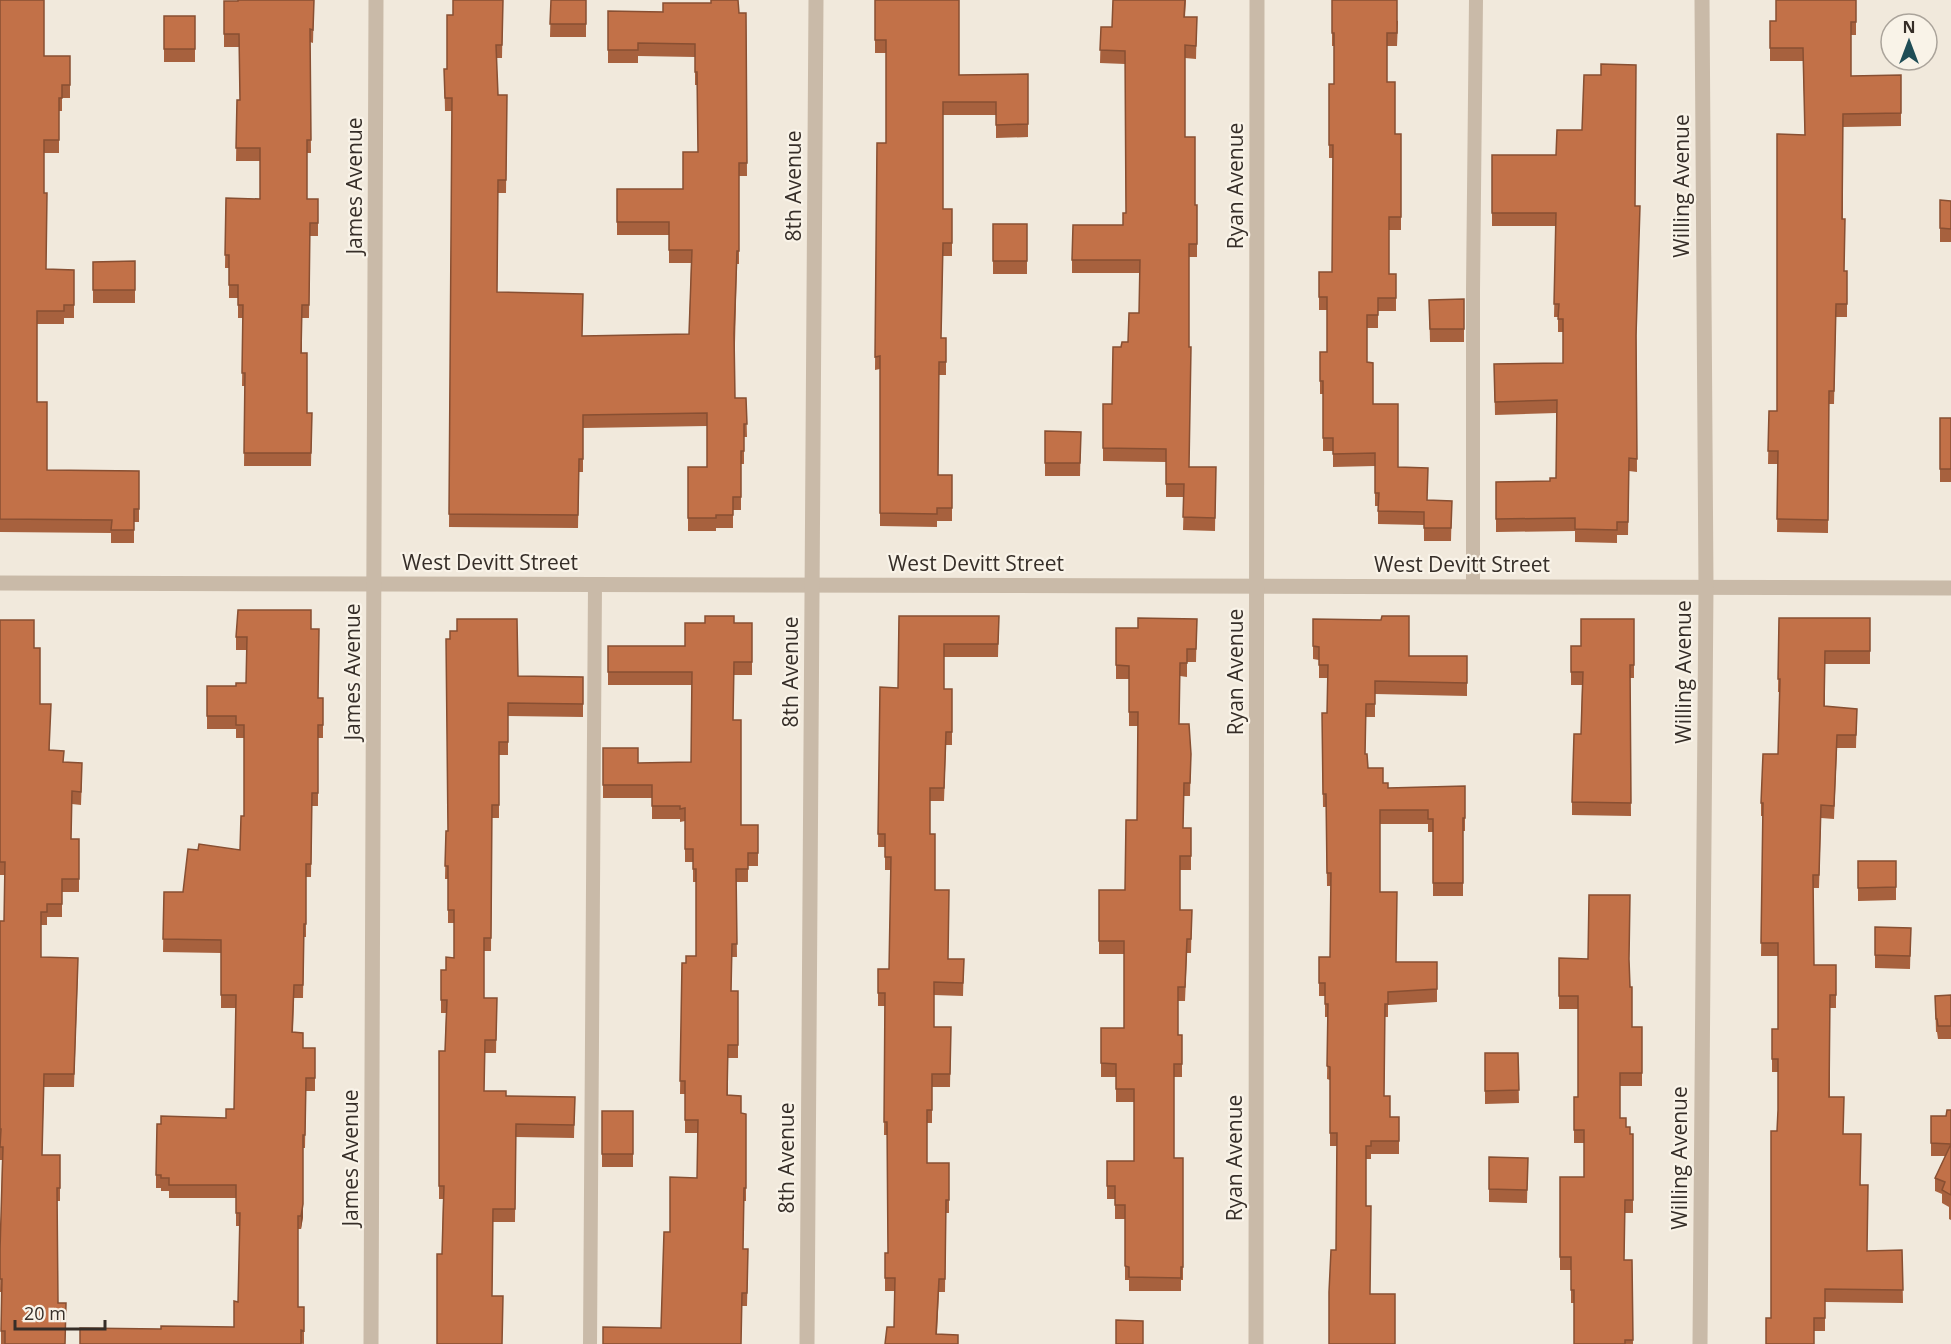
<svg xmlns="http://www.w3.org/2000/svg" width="1951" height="1344" font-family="'Open Sans',sans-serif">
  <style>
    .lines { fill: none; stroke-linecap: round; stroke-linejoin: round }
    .lane { stroke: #c9baa8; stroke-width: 14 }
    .street { stroke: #c9baa8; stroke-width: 15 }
    .wall { fill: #a7613e }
    .shaded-wall { fill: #884f32 }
    .building { fill: #c27148; stroke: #884f32; stroke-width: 1.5 }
    .labels { text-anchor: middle; stroke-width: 4.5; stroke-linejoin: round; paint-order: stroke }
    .street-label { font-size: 21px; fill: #362e28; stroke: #f9f3e8 }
  </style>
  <rect width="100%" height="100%" fill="#f1e9dc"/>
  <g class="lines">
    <g class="lane">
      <path d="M1473 586V290L1476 0"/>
      <path d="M590 1344 595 584"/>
    </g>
    <g class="street">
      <path d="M0 583 1951 588"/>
      <path d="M371 1344 376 0"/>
      <path d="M807 1344 816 0"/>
      <path d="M1256 1344 1257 0"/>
      <path d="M1700 1344 1706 587 1702 0"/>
    </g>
  </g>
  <g class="wall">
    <path d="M314 0 313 43 310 42 311 153H307V199H318V236H310L309 318H302V353L307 413H312L311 466H244L245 386H242L243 318H238V298H229V268H225L226 198 260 199V161H236L237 100H240L239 47H224V1Z"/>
    <path d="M503 0 502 58H496L498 95H507L506 193H498L497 292 582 336 689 334 691 263H669V235H617V189H683L698 152 697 85H695V57L638 56V63H608V11L746 13 747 176H739V264H737L735 343V398H746L747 437H744V464H741V510H733V528H716V531H688V467H707V426L583 428V472H579L578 528 449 527 452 111H445L444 69H447L453 15Z"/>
    <path d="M551 0H586V37H550Z"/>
    <path d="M875 0 959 75 1028 74V137L996 138V115H943V209H952V256H943L941 338H946V375H939L938 475H952V521H937V527L880 526V369L875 370 877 143H886V53H875Z"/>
    <path d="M1113 0H1186L1185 17H1197L1196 59 1185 58V137L1195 205H1197V257H1189V467H1216L1215 531 1183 530 1184 497H1166V462L1103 461V404H1112L1121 347 1128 342 1139 313 1140 273H1072V260L1123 225 1126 213 1125 64 1100 63 1101 27H1112Z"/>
    <path d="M1332 0 1398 21 1397 46H1387V82L1395 134H1401V230H1389V274H1396V311H1378V328H1367V362L1373 404 1398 467 1427 500 1452 501 1451 541H1424V525L1378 524V506H1375V466L1333 467V451H1323V394H1320V352H1327V310H1319V272H1332L1333 158H1329V84H1334V46H1332Z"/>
    <path d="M1856 0V35H1851V76L1901 75V126L1843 127V219L1844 271H1847V317H1836L1834 404H1829L1828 533 1777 532 1778 464H1768L1769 411H1777L1805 135 1803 61H1770V21H1776Z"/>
    <rect x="164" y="16" width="31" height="46"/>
    <path d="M44 56H70V98H62V111H59V153H44V193L46 269 74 270V318H64V324H37V402L47 470 139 471V522H134V543H111V533L0 532V481Z"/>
    <path d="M1492 155 1636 206 1637 472 1629 471 1628 535H1617V543L1575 542V531L1496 532V482L1550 481 1556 478V413L1495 415 1494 364 1563 363V332H1558V317H1554L1556 226H1492Z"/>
    <path d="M1940 200 1951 201V242H1940Z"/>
    <rect x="993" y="224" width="34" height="50"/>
    <path d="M135 261V303H93V262Z"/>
    <path d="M1464 299V342H1430L1429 300Z"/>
    <rect x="1940" y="418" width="11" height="64"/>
    <path d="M1045 431 1081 432 1080 476H1045Z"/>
    <path d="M899 616H999L998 657H944V689H952V745H946L944 801H930V834L935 890 948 959H964L963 996 934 995V1027H951L950 1087H932V1123H927V1163H949V1213H946L945 1292H939L937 1334 958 1344 894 1327 895 1291H885V1253H888L887 1135H884L885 1006H878V969H889L891 870H885V847H878L880 687 898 688Z"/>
    <path d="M1779 618H1870V664H1825V706L1857 709 1856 748H1837L1834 819 1821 818 1819 888H1813L1814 965H1836V1008H1830V1097L1843 1134 1861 1185 1867 1251 1902 1250 1903 1303 1825 1302V1331H1814L1771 1318 1778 1110V1072H1772V1029H1778V956H1761L1763 816H1761V803L1778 754 1780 692H1778Z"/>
    <path d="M1197 619 1196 662H1187V677L1180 676 1179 724 1191 754 1190 796H1184L1183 828H1191V870H1180V910H1192L1191 953H1187L1185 1001H1178V1035H1182V1077H1174V1158H1183V1280H1181V1291H1129V1280H1125V1219H1115V1199H1107V1161H1134V1102H1116V1077H1101V1028H1124V954H1099V890H1125L1137 820 1138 726H1129V679H1116V628H1138Z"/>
    <path d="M1313 619 1409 656H1467V696L1375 694V717H1366L1365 754 1368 768 1388 788 1465 786V831H1463V896H1433V832H1428V824H1380V892L1396 962H1437V1002L1388 1005V1017H1385L1384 1096 1390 1117H1399V1154H1371V1159H1366V1206L1370 1294 1395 1344 1336 1250 1337 1146H1330V1080L1327 1079 1328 1017H1325V996H1319V957H1330L1331 886H1327L1326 807H1323L1322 726 1327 713 1328 678H1319V660L1313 659Z"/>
    <path d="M1634 619V678H1630L1631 816 1572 815V802L1581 734 1582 685H1571V646H1581Z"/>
    <path d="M0 620 34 648 40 704 50 750 64 763 82 776 81 805 72 804 71 839H79V892H62V917H47V925H41V957L78 971 74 1087H44L42 1155H60V1201H57L5 1344H1V1292H0L2 1160H0V921H4L5 875H0Z"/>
    <path d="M734 623H752V675H734L733 720 741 825H758V866H748V882H736L737 957H732L731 991H738V1058H728V1095L741 1113 746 1114V1201H744L743 1249 748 1262 747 1306H742L661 1328 670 1232 697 1178 698 1133H685V1094H680L682 963H686L696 956V882H693V862H685V821L680 822V819H652V798H603V748L638 763 691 762 692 685H608V646H685Z"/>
    <path d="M311 629 318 698H323V738H318V806H312L311 877H306V937H304L303 998H294L293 1032 303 1048H315V1091H306L305 1148H303V1217L301 1229H298V1307H304V1344L161 1329 234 1327 238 1302 240 1226H236V1198H169V1191H161V1188H156V1175L226 1118 234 1109 236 1008H221V953L163 952 164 892H183L198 850H240L244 816V738H236V729H207V686H236L246 683 247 650H236V637Z"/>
    <path d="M457 631 518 676 583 677V717L508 716V755H499V818H492L491 951H484V998H497L496 1053H485L484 1091 506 1096 575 1097 574 1138 516 1137 515 1222H493L492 1296 502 1344 442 1254 443 1199H439V1066L445 1051 446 1013H441V970H446L454 958V923H448V879H445L446 831H448L450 639Z"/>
    <path d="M1858 861H1896V900L1858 901Z"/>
    <path d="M1875 927 1911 928 1910 969 1875 968Z"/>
    <path d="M1559 958 1629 962 1632 1027 1642 1073V1086H1620V1118L1630 1134H1633V1213H1625L1624 1260H1632L1633 1344H1574V1303H1571V1270H1560V1177H1584V1143H1574V1097H1578V1009H1559Z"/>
    <path d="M1951 995V1039H1938L1937 1032H1936L1935 996Z"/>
    <path d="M1485 1053H1518L1519 1103 1485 1104Z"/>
    <path d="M1951 1110V1220L1949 1219V1207L1942 1203V1194L1935 1191V1178L1945 1156H1931V1116H1946Z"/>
    <rect x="602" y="1111" width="31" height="56"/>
    <path d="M1489 1157 1528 1158 1527 1203 1489 1202Z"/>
  </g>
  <path class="shaded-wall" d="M303 1204V1217L301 1229V1216Z"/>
  <g class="building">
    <path d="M0 0H44V56H70V85H62V98H59V140H44V193H47L46 269 74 270V305H64V311H37V402H47V470L139 471V509H134V530H111L112 520 0 519Z"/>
    <path d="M238 0H314L313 30 310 29 311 140H307V199H318V223H310L309 305H302L301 353H307V413H312L311 453H244L245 373H242L243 305H238V285H229V255H225L226 198 260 199V148H236L237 100H240L239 34H224V1H238Z"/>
    <path d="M453 0H503L502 45H496L498 95H507L506 180H498L497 292 583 294 582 336 689 334 692 250H669V222H617V189H683V152H698L697 72H695V44L638 43V50H608V11L663 12V3H711V0H738L739 13H746L747 163H739V251H737L734 334 735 398H746L747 424H744V451H741V497H733V515H716V518H688V467H707V413L583 415V459H579L578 515 449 514 452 98H445L444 69H447V15H453Z"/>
    <path d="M551 0H586V24H550Z"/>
    <path d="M875 0H959V75L1028 74V124L996 125V102H943V209H952V243H943L941 338H946V362H939L938 475H952V508H937V514L880 513V356L875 357 877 143H886V40H875Z"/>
    <path d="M1113 0H1185L1184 17H1197L1196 46 1185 45V137H1195V205H1197V244H1189V347H1191L1189 467H1216L1215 518 1183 517 1184 484H1166V449L1103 448V404H1112L1113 347H1121L1122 342H1128L1129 313H1139L1140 260H1072L1073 225H1123V213H1126L1125 51 1100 50 1101 27H1112Z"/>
    <path d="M1332 0H1397V33H1387V82H1395V134H1401V217H1389V274H1396V298H1378V315H1367V362L1373 363V404H1398V467L1428 468 1427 500 1452 501 1451 528H1424V512L1378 511 1379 493H1375V453L1333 454V438H1323V381H1320V352H1327V297H1319V272H1332L1333 145H1329V84H1334V33H1332Z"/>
    <path d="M1776 0H1856V22H1851V76L1901 75V113L1843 114 1842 219H1845L1844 271H1847V304H1836L1834 391H1829L1828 520 1777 519 1778 451H1768L1769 411H1777V134L1805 135 1803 48H1770V21H1776Z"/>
    <rect x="164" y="16" width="31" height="33"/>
    <path d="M1601 64 1636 65 1635 206H1640L1636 336 1637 459 1629 458 1628 522H1617V530L1575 529V518L1496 519V482L1550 481V478H1556L1557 400 1495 402 1494 364 1563 363V319H1558L1559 304H1554L1556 213H1492V155H1556L1557 130H1582L1584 75H1601Z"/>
    <path d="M1940 200 1951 201V229L1940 228Z"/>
    <rect x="993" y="224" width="34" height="37"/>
    <path d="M135 261V290H93V262Z"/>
    <path d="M1464 299V329H1430L1429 300Z"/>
    <rect x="1940" y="418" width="11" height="51"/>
    <path d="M1045 431 1081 432 1080 463H1045Z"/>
    <path d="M238 610H311V629H319L318 698H323V725H318V793H312L311 864H306V924H304L303 985H294L292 1032 303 1033V1048H315V1078H306L305 1135H303V1204L301 1216H298V1307H304V1331L301 1330V1344H80V1328L161 1329V1326L234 1327V1301L238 1302 240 1213H236V1185H169V1178H161V1175H156L157 1124H161V1116L226 1118V1109H234L236 998V995H221V940L163 939 164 892H183L188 849 198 850 199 844 240 850 241 816H244V725H236V716H207V686H236V683H246L247 637H236Z"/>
    <path d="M705 616H734V623H752V662H734L733 720H741V825H758V853H748V869H736L737 944H732L731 991H738V1045H728L727 1095 741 1096V1113L746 1114V1188H744L743 1249H748L747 1293H742L741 1344H603V1327L661 1328 664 1232H670V1177L697 1178 698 1120H685V1081H680L682 963H686V956H696V869H693V849H685V808L680 809V806H652V785H603V748H638V763L691 762 692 672H608V646H685V623H705Z"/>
    <path d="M899 616H999L998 644H944V689H952V732H946L944 788H930V834H935V890H949L948 959H964L963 983 934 982V1027H951L950 1074H932V1110H927V1163H949V1200H946L945 1279H939L936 1334 958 1335V1344H885L887 1327H894L895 1278H885V1253H888L887 1122H884L885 993H878V969H889L891 857H885V834H878L880 687 898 688Z"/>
    <path d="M1382 616H1409V656H1467V683L1375 681V704H1366L1365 754H1367L1368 768H1383V783H1388V788L1465 786V818H1463V883H1433V819H1428V810H1380V892H1397L1396 962H1437V989L1388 992V1004H1385L1384 1096H1390V1117H1399V1141H1371V1146H1366V1206H1371L1370 1294H1395V1344H1329V1292L1331 1250H1336L1337 1133H1330V1067L1327 1066 1328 1004H1325V983H1319V957H1330L1331 873H1327L1326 794H1323L1322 713H1327L1328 665H1319V647L1313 646V619L1381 620Z"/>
    <path d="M1138 618 1197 619 1196 649H1187V663H1180L1179 724H1189L1191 754 1190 783H1184L1183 828H1191V856H1180V910H1192L1191 939H1187L1185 987H1178V1035H1182V1064H1174V1158H1183V1267H1181V1278L1129 1277V1267L1125 1266V1205H1115V1186H1107V1161H1134V1089H1116V1064L1101 1063V1028H1124V941H1099V890H1125L1126 820H1137L1138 712H1129V666L1116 665V628H1138Z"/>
    <path d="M1779 618H1870V651H1825L1824 706 1857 709 1856 735H1837L1834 806 1821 805 1819 875H1813L1814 965H1836V995H1830L1829 1097H1844L1843 1134H1861L1860 1185H1868L1867 1251 1902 1250 1903 1290 1825 1289V1318H1814V1344H1766V1318H1771V1131H1777L1778 1110V1059H1772V1029H1778V943H1761L1763 803H1761L1763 754H1778L1780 679H1778Z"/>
    <path d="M457 619H517L518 676 583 677V704L508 703V742H499V805H492L491 938H484V998H497L496 1040H485L484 1091H506V1096L575 1097 574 1125 516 1124 515 1209H493L492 1296H503L502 1344H437V1254H442L444 1186H439V1051H445L447 1000H441V970H446V957L454 958V910H448V866H445L446 831H448L446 639H450V631H457Z"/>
    <path d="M1581 619H1634V665H1630L1631 803 1572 802 1574 734H1581L1583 672H1571V646H1581Z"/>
    <path d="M0 620H34V648H40V704H51L49 750 64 751 63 762 82 763 81 792 72 791 71 839H79V879H62V904H47V912H41V957L78 958 74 1074H44L42 1155H60V1188H57L58 1303H66L65 1344H5V1331H1L2 1279H0V1250L3 1147H0L1 1129H0V921H4L5 862H0Z"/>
    <path d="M1858 861H1896V887L1858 888Z"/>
    <path d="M1589 895H1630L1629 959 1630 987H1632V1027H1642V1073H1620V1118H1626V1127H1630V1134H1633V1200H1625L1624 1260H1632L1633 1340H1625V1344H1574V1290H1571V1257H1560V1177H1584V1130H1574V1097H1578V996H1559V958L1588 959Z"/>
    <path d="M1875 927 1911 928 1910 956 1875 955Z"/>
    <path d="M1951 995V1026H1938L1937 1019H1936L1935 996Z"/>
    <path d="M1485 1053H1518L1519 1090 1485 1091Z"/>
    <path d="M1947 1110H1951V1195L1942 1190 1945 1182 1935 1178 1951 1144 1931 1143V1116H1946Z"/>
    <rect x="602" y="1111" width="31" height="43"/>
    <path d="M1489 1157 1528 1158 1527 1190 1489 1189Z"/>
    <path d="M1116 1320 1143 1321V1344H1116Z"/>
  </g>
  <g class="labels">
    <g class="street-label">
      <text transform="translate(355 186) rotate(-90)" y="7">James Avenue</text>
      <text transform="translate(794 186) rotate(-90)" y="7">8th Avenue</text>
      <text transform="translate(1236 186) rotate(-90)" y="7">Ryan Avenue</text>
      <text transform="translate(1682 186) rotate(-90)" y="7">Willing Avenue</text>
      <text x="490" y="570">West Devitt Street</text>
      <text x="976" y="571">West Devitt Street</text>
      <text x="1462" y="572">West Devitt Street</text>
      <text transform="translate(353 672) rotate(-90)" y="7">James Avenue</text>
      <text transform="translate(791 672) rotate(-90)" y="7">8th Avenue</text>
      <text transform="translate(1236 672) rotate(-90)" y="7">Ryan Avenue</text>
      <text transform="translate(1684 672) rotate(-90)" y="7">Willing Avenue</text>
      <text transform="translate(351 1158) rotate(-90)" y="7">James Avenue</text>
      <text transform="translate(787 1158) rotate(-90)" y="7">8th Avenue</text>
      <text transform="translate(1235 1158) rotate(-90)" y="7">Ryan Avenue</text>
      <text transform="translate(1680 1158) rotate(-90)" y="7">Willing Avenue</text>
    </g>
  </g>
  <g transform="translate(1909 42)"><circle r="28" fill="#f9f3e8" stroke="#aba49b" stroke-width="1.5"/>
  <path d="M0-4.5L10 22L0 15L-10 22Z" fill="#1f4d56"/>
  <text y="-9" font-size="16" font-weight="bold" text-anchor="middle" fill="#362e28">N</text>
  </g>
  <path d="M15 1320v9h90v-9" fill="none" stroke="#362e28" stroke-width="3"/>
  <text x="24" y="1320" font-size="18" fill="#362e28" stroke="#f9f3e8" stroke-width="4.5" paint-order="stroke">20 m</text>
</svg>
